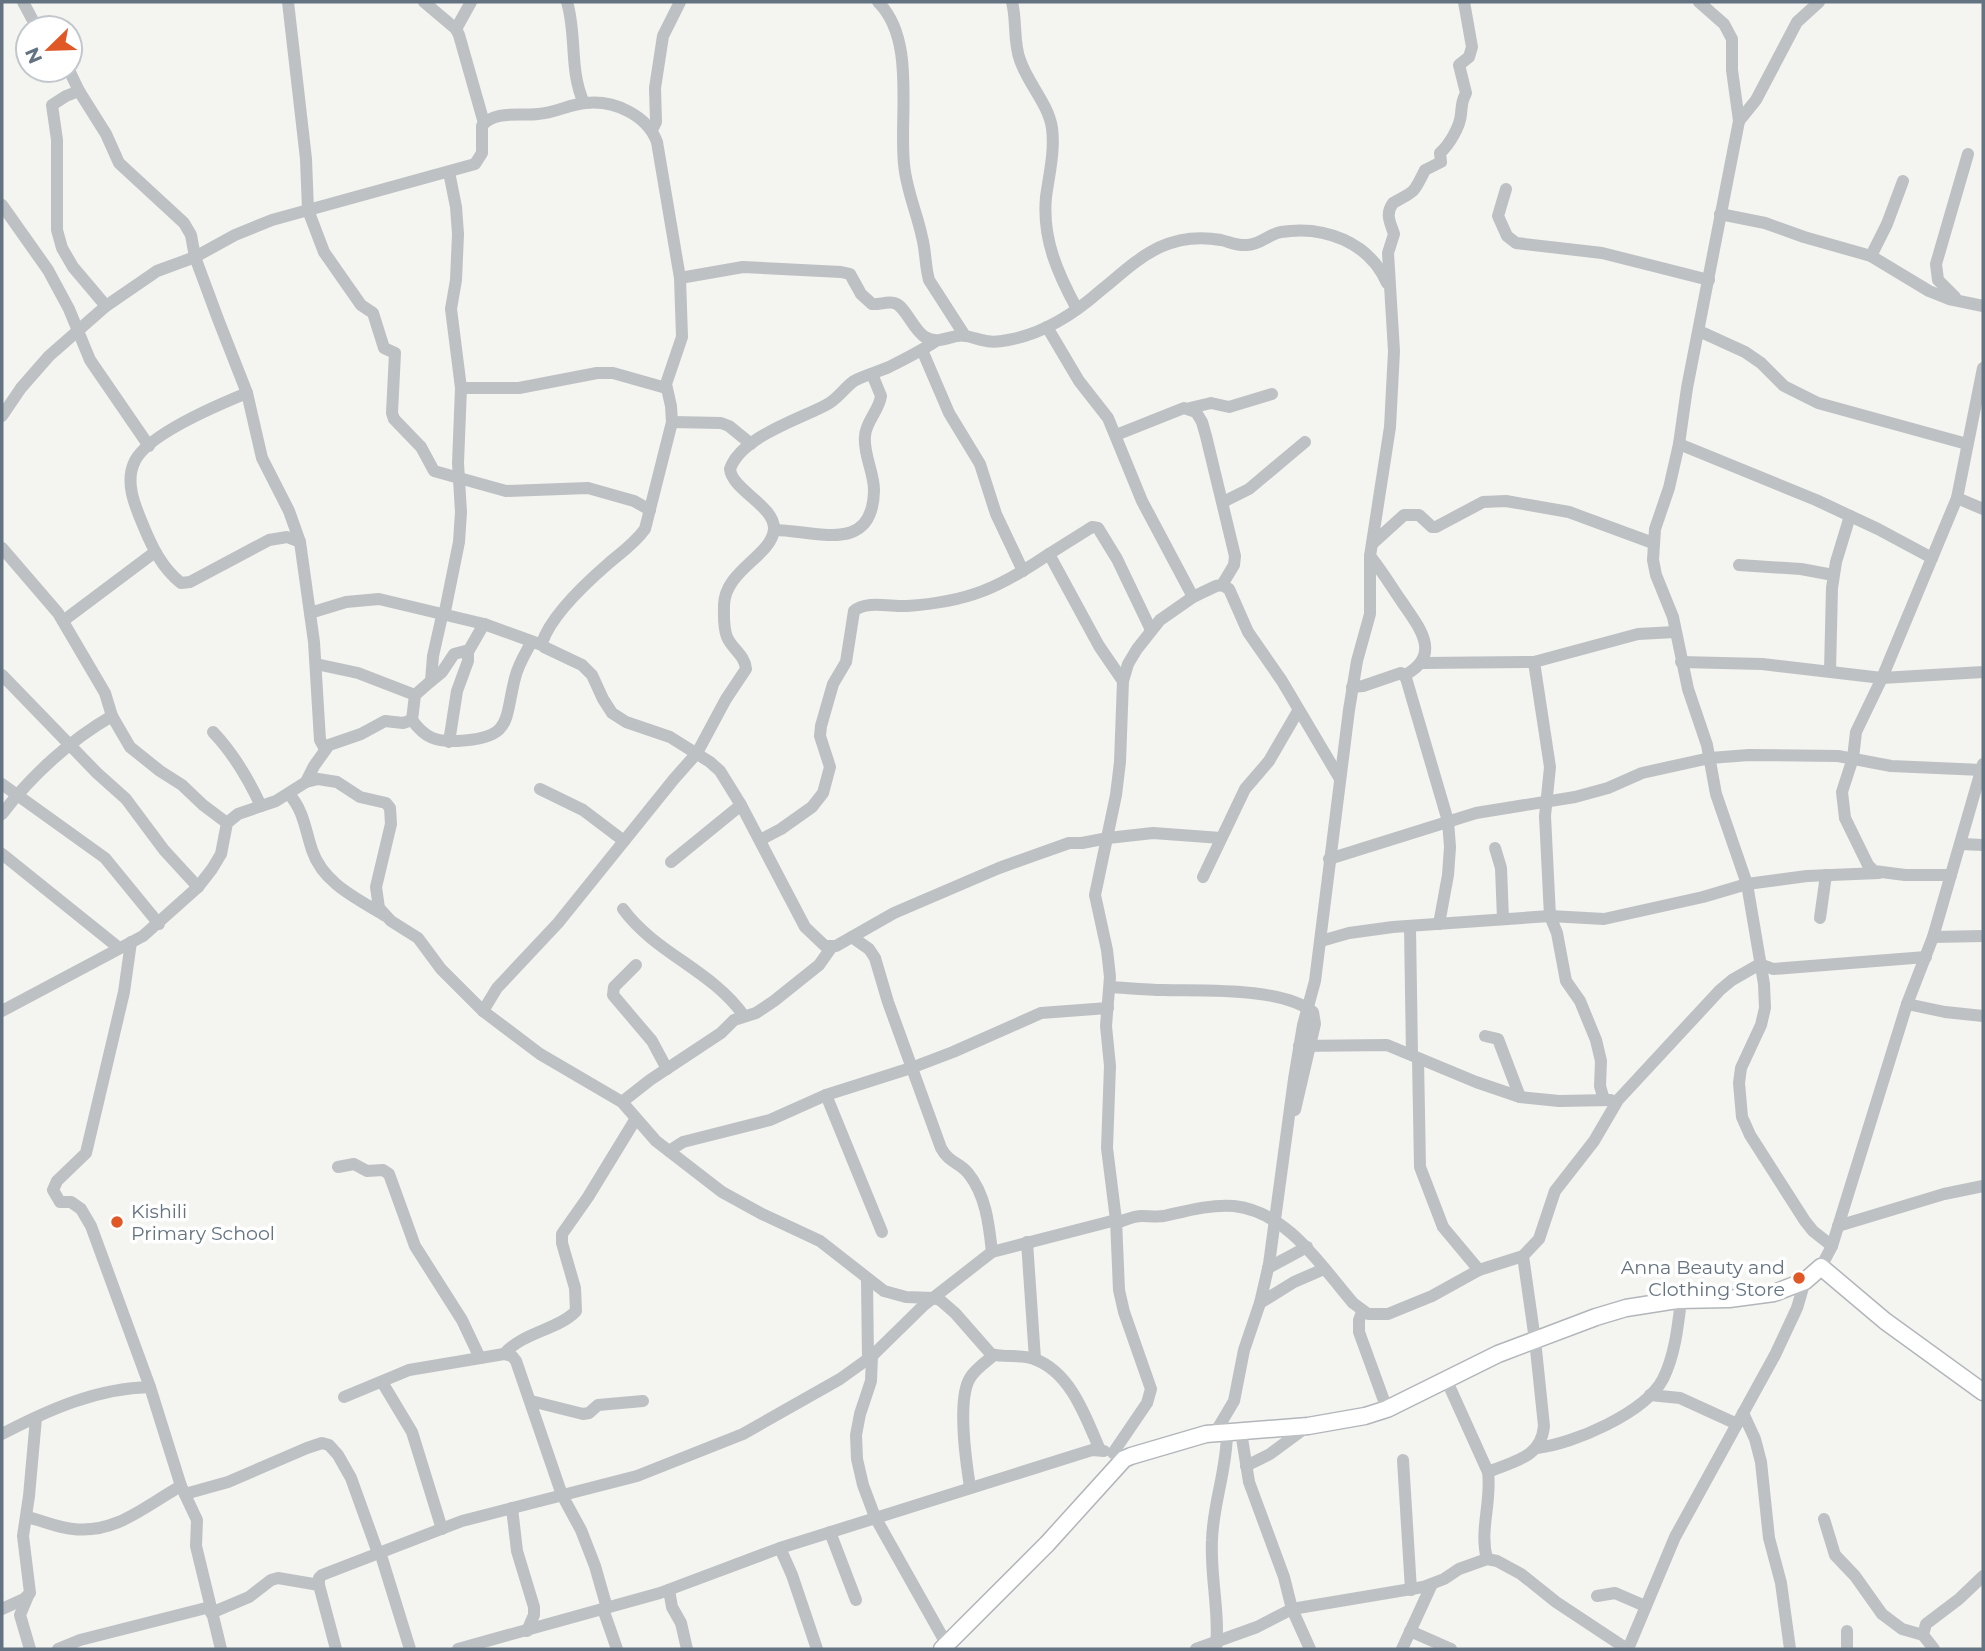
<svg xmlns="http://www.w3.org/2000/svg" width="1985" height="1651" font-family="Montserrat,sans-serif">
  <style>
    .lines { fill: none; stroke-linecap: round; stroke-linejoin: round }
    .major-casing { stroke: #b2b6ba; stroke-width: 19 }
    .minor { stroke: #bdc1c4; stroke-width: 12 }
    .major { stroke: #fff; stroke-width: 16 }
    .poi-dot { fill: #df5826; stroke: #fff; stroke-width: 2.5 }
    .labels { text-anchor: middle; stroke-width: 7; stroke-linejoin: round; paint-order: stroke }
    .poi-label { font-size: 19px; fill: #647381; stroke: #fff; text-anchor: start }
  </style>
  <rect width="100%" height="100%" fill="#f4f4f0"/>
  <g class="lines">
    <defs>
      <path id="major" d="M942 1649 1047 1544 1124 1459 1131 1456 1206 1434 1308 1426 1365 1416 1387 1409 1498 1354 1596 1317 1626 1308 1677 1300 1729 1299 1774 1293 1805 1281 1821 1267 1885 1321 1983 1392"/>
    </defs>
    <use href="#major" class="major-casing"/>
    <g class="minor">
      <path d="M23 2 37 28"/>
      <path d="M288 2 306 159 308 210 324 252 361 305 373 313 384 348 395 353 392 413 394 419 421 447 434 471 506 491 588 488 634 501 650 510"/>
      <path d="M424 2 456 29 459 35 484 123"/>
      <path d="M567 2C577 35 569 71 584 103"/>
      <path d="M878 2C916 39 899 115 904 164 906 189 917 213 922 237 926 252 925 266 929 280L965 336"/>
      <path d="M1012 2C1017 21 1013 42 1020 60 1028 84 1048 103 1052 128 1055 151 1049 175 1046 197 1042 239 1058 274 1077 309"/>
      <path d="M1699 2 1724 24 1732 39V70L1739 121 1687 388 1679 444 1669 488 1655 529 1653 560 1656 575 1673 617 1688 689 1707 745 1716 794 1747 884 1764 984 1765 1008 1761 1025 1741 1068 1739 1083 1742 1117 1750 1135 1805 1221 1813 1231 1832 1246"/>
      <path d="M456 29 471 2"/>
      <path d="M69 70 79 91 106 134 119 163 184 223 191 235 195 257 218 319 247 393 262 458 289 511 300 542 314 642 320 740 325 749"/>
      <path d="M79 91 66 96 52 105 57 140V230L62 248 73 267 106 306"/>
      <path d="M1739 121 1756 100 1797 22 1819 2"/>
      <path d="M652 130 656 122 655 88 663 36 680 2"/>
      <path d="M1506 189 1498 216 1507 236 1516 243 1602 253 1709 280"/>
      <path d="M2 205 48 270 69 309 90 360 149 446"/>
      <path d="M1720 214 1765 223 1804 237 1871 256 1929 291 1949 299 1983 306"/>
      <path d="M1871 256 1887 224 1903 181"/>
      <path d="M680 278 743 267 841 272 850 274 861 294 872 304C879 305 887 301 894 303 905 305 913 330 925 337 940 346 952 333 966 336 984 340 988 344 1008 340 1042 334 1074 314 1100 291 1119 276 1137 258 1160 247 1180 238 1199 236 1221 240 1230 242 1238 246 1247 245 1260 245 1269 234 1281 232 1324 225 1369 242 1387 283"/>
      <path d="M1955 297 1938 280 1936 264 1968 154"/>
      <path d="M1047 327 1079 381 1108 418 1142 501 1193 597"/>
      <path d="M1699 331 1745 352 1761 363 1784 386 1818 403 1967 444"/>
      <path d="M922 350 949 413 980 464 996 514 1023 571"/>
      <path d="M461 388H519L597 373H613L666 388"/>
      <path d="M247 393C220 404 145 435 134 463 125 483 135 506 143 525 152 547 162 568 181 583L190 582 269 540 287 537 300 542"/>
      <path d="M1190 408 1211 403 1229 407 1272 394"/>
      <path d="M2 416 21 388 49 356 106 306 157 271 195 257 235 235 272 220 475 164 482 153V126C493 110 521 116 538 114 555 113 570 104 586 103 614 100 647 115 657 142L680 278 682 337 666 384 671 406 672 422 645 529C635 543 622 552 609 563 587 582 551 615 542 643L544 647 582 665 592 675 603 699 612 713 626 722 670 737 710 762 720 771 741 805 805 927 825 946H836L894 913 999 868 1069 843H1082L1108 838 1153 833 1221 838"/>
      <path d="M672 422 721 423 729 426 751 444"/>
      <path d="M1116 435 1184 408 1196 412 1202 422 1206 436 1235 556 1234 565 1222 585"/>
      <path d="M1679 444 1816 500 1878 529 1932 558"/>
      <path d="M1957 498 1983 509"/>
      <path d="M1223 502 1249 489 1305 442"/>
      <path d="M774 530C815 530 873 556 874 490 874 472 863 454 865 436 866 421 879 411 881 396L872 374"/>
      <path d="M1372 544 1404 515H1419L1432 527H1436L1483 502 1506 501 1569 512 1653 543"/>
      <path d="M2 548 58 613 105 693 112 716 130 747 160 771 182 785 203 805 227 823"/>
      <path d="M1370 556C1382 571 1391 586 1402 602 1419 627 1443 655 1405 675"/>
      <path d="M1739 565 1801 569 1833 575"/>
      <path d="M310 613 346 602 379 599 484 624 542 645"/>
      <path d="M444 616 459 542 461 512 458 463 461 388 451 309 456 280 458 234 456 207 449 172"/>
      <path d="M63 621 155 552"/>
      <path d="M1534 662 1550 767 1545 816 1550 916 1557 933 1566 981 1580 1001 1596 1040 1601 1061 1600 1086 1604 1100"/>
      <path d="M1681 662 1762 664 1882 678 1983 672"/>
      <path d="M1422 663 1534 662 1638 634 1675 632"/>
      <path d="M316 664 358 673 415 695"/>
      <path d="M1830 671 1832 588 1836 562 1850 516"/>
      <path d="M2 675 97 773 126 799 164 850 198 887"/>
      <path d="M431 681 442 672 454 654 469 650 484 624"/>
      <path d="M1123 681 1099 646 1049 554 1092 527 1098 528 1117 559 1151 630"/>
      <path d="M1352 687 1363 686 1401 673 1406 678 1448 821 1450 847 1448 875 1439 924"/>
      <path d="M412 720C425 738 436 742 458 741 513 738 504 721 515 678 518 665 525 654 531 643"/>
      <path d="M213 732C234 754 248 778 261 806"/>
      <path d="M449 742 457 691 468 661V651"/>
      <path d="M306 782 314 766 329 745 361 734 385 721 403 723 412 720 415 695 431 681 433 656 442 616"/>
      <path d="M2 784 105 858 159 924"/>
      <path d="M540 789 583 810 624 841"/>
      <path d="M289 794C304 811 305 829 312 850 323 883 356 898 384 915"/>
      <path d="M2 814C31 776 70 740 112 716"/>
      <path d="M760 840 781 829 812 807 823 793 830 767 820 736 821 726 833 684 846 662 854 611C866 600 891 607 907 606 968 602 999 588 1049 554"/>
      <path d="M1961 844 1983 845"/>
      <path d="M1495 848 1501 868 1503 919"/>
      <path d="M2 854 119 948"/>
      <path d="M1329 859 1476 813 1575 797 1608 788 1642 773 1710 758 1749 755 1838 756 1891 766 1982 770"/>
      <path d="M671 862 741 805"/>
      <path d="M1951 875H1905L1874 871 1868 865 1845 818 1842 792 1853 758 1856 732 1882 678 1957 498 1983 368"/>
      <path d="M1203 877 1245 789 1269 761 1298 711"/>
      <path d="M623 909C656 954 712 970 744 1016"/>
      <path d="M1820 918 1826 875"/>
      <path d="M1410 927 1412 1055"/>
      <path d="M852 937 869 949 875 958 888 1002 941 1148C949 1163 959 1162 968 1173 986 1195 989 1225 992 1252"/>
      <path d="M1933 937 1983 936"/>
      <path d="M1321 941 1349 933 1393 927 1550 916 1604 919 1703 897 1747 884 1807 876 1879 873"/>
      <path d="M131 942 124 992 86 1153 57 1181 53 1190 60 1202H71L81 1209 91 1226 150 1387 181 1486 197 1520 196 1546 221 1649"/>
      <path d="M636 965 614 987 613 995 652 1041 667 1069"/>
      <path d="M1110 987C1128 988 1146 990 1164 990 1203 991 1281 987 1313 1012L1315 1024 1295 1110"/>
      <path d="M1907 1004 1945 1012 1983 1016"/>
      <path d="M2 1011 143 936 198 887 212 869 221 854 227 823 238 814 276 801 306 782 318 779 337 782 360 797 386 803 390 808 391 824 376 887 379 908 391 921 418 938 441 969 483 1011 540 1054 622 1102 656 1141 722 1192 762 1214 820 1241 884 1291 906 1297 933 1298 940 1300 955 1313 991 1354C1005 1358 1021 1354 1034 1359 1071 1372 1086 1418 1100 1450"/>
      <path d="M483 1011 497 988 558 923 674 779 697 753 726 699 746 669C745 655 732 649 727 637 723 627 724 615 724 605 725 570 772 556 774 529 775 506 732 490 730 469 741 437 798 420 826 405 837 400 844 388 854 381 865 375 878 372 889 367 905 359 921 351 936 341"/>
      <path d="M1485 1036 1498 1039 1520 1097"/>
      <path d="M1299 1046 1387 1045 1476 1082 1520 1097 1559 1101 1611 1100"/>
      <path d="M1418 1059 1420 1167 1443 1227 1479 1270"/>
      <path d="M826 1095 882 1232"/>
      <path d="M622 1102 650 1080 721 1033 734 1020 756 1013 774 1001 819 965 831 948"/>
      <path d="M669 1151 683 1142 770 1120 826 1095 911 1068 953 1052 1041 1013 1108 1008"/>
      <path d="M338 1167 354 1164 367 1171 383 1170 389 1174 415 1246 462 1320 480 1358"/>
      <path d="M1116 1223C1125 1220 1133 1216 1142 1216 1149 1216 1157 1217 1164 1216 1186 1211 1211 1204 1234 1206 1288 1212 1321 1266 1353 1303L1368 1314H1388L1432 1296 1479 1270 1523 1256"/>
      <path d="M1838 1226 1944 1194 1983 1186"/>
      <path d="M1027 1242 1035 1359"/>
      <path d="M1821 1267 1832 1246 1907 1004 1933 937 1983 764"/>
      <path d="M1268 1268 1307 1247"/>
      <path d="M867 1280 868 1359"/>
      <path d="M1260 1303 1294 1282 1324 1269"/>
      <path d="M1362 1312 1359 1320V1332L1387 1409"/>
      <path d="M504 1354C523 1332 558 1330 576 1311L575 1288 562 1243V1234L588 1197 635 1120"/>
      <path d="M872 1356 871 1381 860 1414 856 1435 857 1459 863 1485 875 1517 947 1645"/>
      <path d="M1446 1379 1488 1472C1492 1501 1479 1530 1487 1559"/>
      <path d="M382 1382 412 1432 442 1529"/>
      <path d="M1650 1395 1680 1398 1737 1424"/>
      <path d="M344 1397 409 1370 504 1354 512 1356 516 1361 562 1495 581 1530 595 1566 607 1608"/>
      <path d="M531 1401 583 1414 589 1413 598 1405 643 1401"/>
      <path d="M1743 1413 1755 1439 1761 1462 1769 1538 1781 1583 1790 1649"/>
      <path d="M1241 1432 1249 1482 1284 1577 1292 1609 1310 1649"/>
      <path d="M1215 1433 1234 1401 1244 1350 1260 1303 1269 1264 1294 1079 1303 1025 1315 981 1349 710 1357 661 1370 614V556L1390 427 1394 351 1388 253 1394 234C1390 222 1385 214 1393 203 1416 190 1413 194 1425 170L1441 162 1440 153C1449 145 1460 127 1461 114 1462 104 1462 101 1466 93L1459 65 1469 57 1472 47 1464 2"/>
      <path d="M2 1434C48 1410 97 1388 150 1387"/>
      <path d="M1537 1448C1573 1444 1645 1413 1663 1379 1675 1355 1678 1326 1681 1300"/>
      <path d="M1113 1453 1147 1403 1151 1389 1124 1312 1119 1290 1116 1220 1107 1148 1110 1066 1106 1026 1110 977 1107 950 1095 895 1116 795 1120 762 1123 681 1128 664 1137 649 1160 620 1193 597 1216 586 1222 585 1229 589 1248 632 1282 681 1340 779"/>
      <path d="M1403 1460 1411 1590"/>
      <path d="M1246 1466 1270 1454 1308 1426"/>
      <path d="M1488 1472C1514 1461 1541 1458 1544 1426L1535 1340 1523 1256 1539 1239 1555 1191 1594 1141 1618 1100 1720 990 1732 980 1760 964 1773 969 1926 957"/>
      <path d="M970 1487C966 1462 957 1399 970 1378 975 1369 986 1362 994 1355"/>
      <path d="M185 1494 228 1482 307 1448 322 1443 329 1445 338 1455 351 1478 378 1553"/>
      <path d="M512 1508 517 1551 534 1607V1615L527 1631"/>
      <path d="M26 1517C42 1520 57 1528 73 1529 116 1534 145 1506 181 1486"/>
      <path d="M1824 1519 1835 1555 1855 1576 1882 1614 1902 1629 1923 1635"/>
      <path d="M830 1532 856 1600"/>
      <path d="M780 1548 792 1575 817 1649"/>
      <path d="M380 1552 410 1649"/>
      <path d="M669 1590 672 1607 681 1623 687 1649"/>
      <path d="M28 1596 20 1615 30 1649"/>
      <path d="M1597 1596 1615 1593 1645 1606"/>
      <path d="M2 1609 24 1599 30 1593 23 1536 29 1496 36 1418"/>
      <path d="M603 1609 617 1649"/>
      <path d="M211 1613 249 1597 271 1580 278 1578 319 1585"/>
      <path d="M1410 1631 1451 1649"/>
      <path d="M1847 1631V1649"/>
      <path d="M58 1649 80 1640 210 1607"/>
      <path d="M336 1649 319 1585V1578L322 1575 462 1521 637 1476 743 1434 840 1379 872 1356 924 1305 992 1252 1116 1220"/>
      <path d="M458 1649 660 1593 780 1548 1092 1450 1104 1451"/>
      <path d="M1196 1649 1257 1627 1292 1609 1423 1587 1444 1579 1459 1569 1487 1559 1497 1561 1521 1574 1556 1602 1627 1649"/>
      <path d="M1216 1649C1220 1612 1210 1577 1212 1540 1213 1503 1227 1470 1227 1432"/>
      <path d="M1402 1649 1432 1584"/>
      <path d="M1628 1649 1675 1537 1775 1355 1797 1308 1805 1281"/>
      <path d="M1934 1649 1923 1635 1926 1624 1959 1599 1983 1576"/>
    </g>
    <use href="#major" class="major"/>
  </g>
  <g class="poi-dot">
    <circle cx="117" cy="1222" r="7"/>
    <circle cx="1799" cy="1278" r="7"/>
  </g>
  <g class="labels">
    <g class="poi-label">
      <text x="131" y="1218">Kishili<tspan x="131" dy="22">Primary School</tspan></text>
      <text x="1785" y="1274" text-anchor="end">Anna Beauty and<tspan x="1785" dy="22">Clothing Store</tspan></text>
    </g>
  </g>
  <rect width="1985" height="1651" fill="none" stroke="#647381" stroke-width="7"/>
  <g transform="translate(49 49) rotate(247)"><circle r="33" fill="#ffffff" stroke="#c1c7cd" stroke-width="2"/>
  <path d="M0-5L12 26L0 18L-12 26Z" fill="#df5826"/>
  <text y="-10" font-size="19" font-weight="bold" text-anchor="middle" fill="#647381">N</text>
  </g>
</svg>
